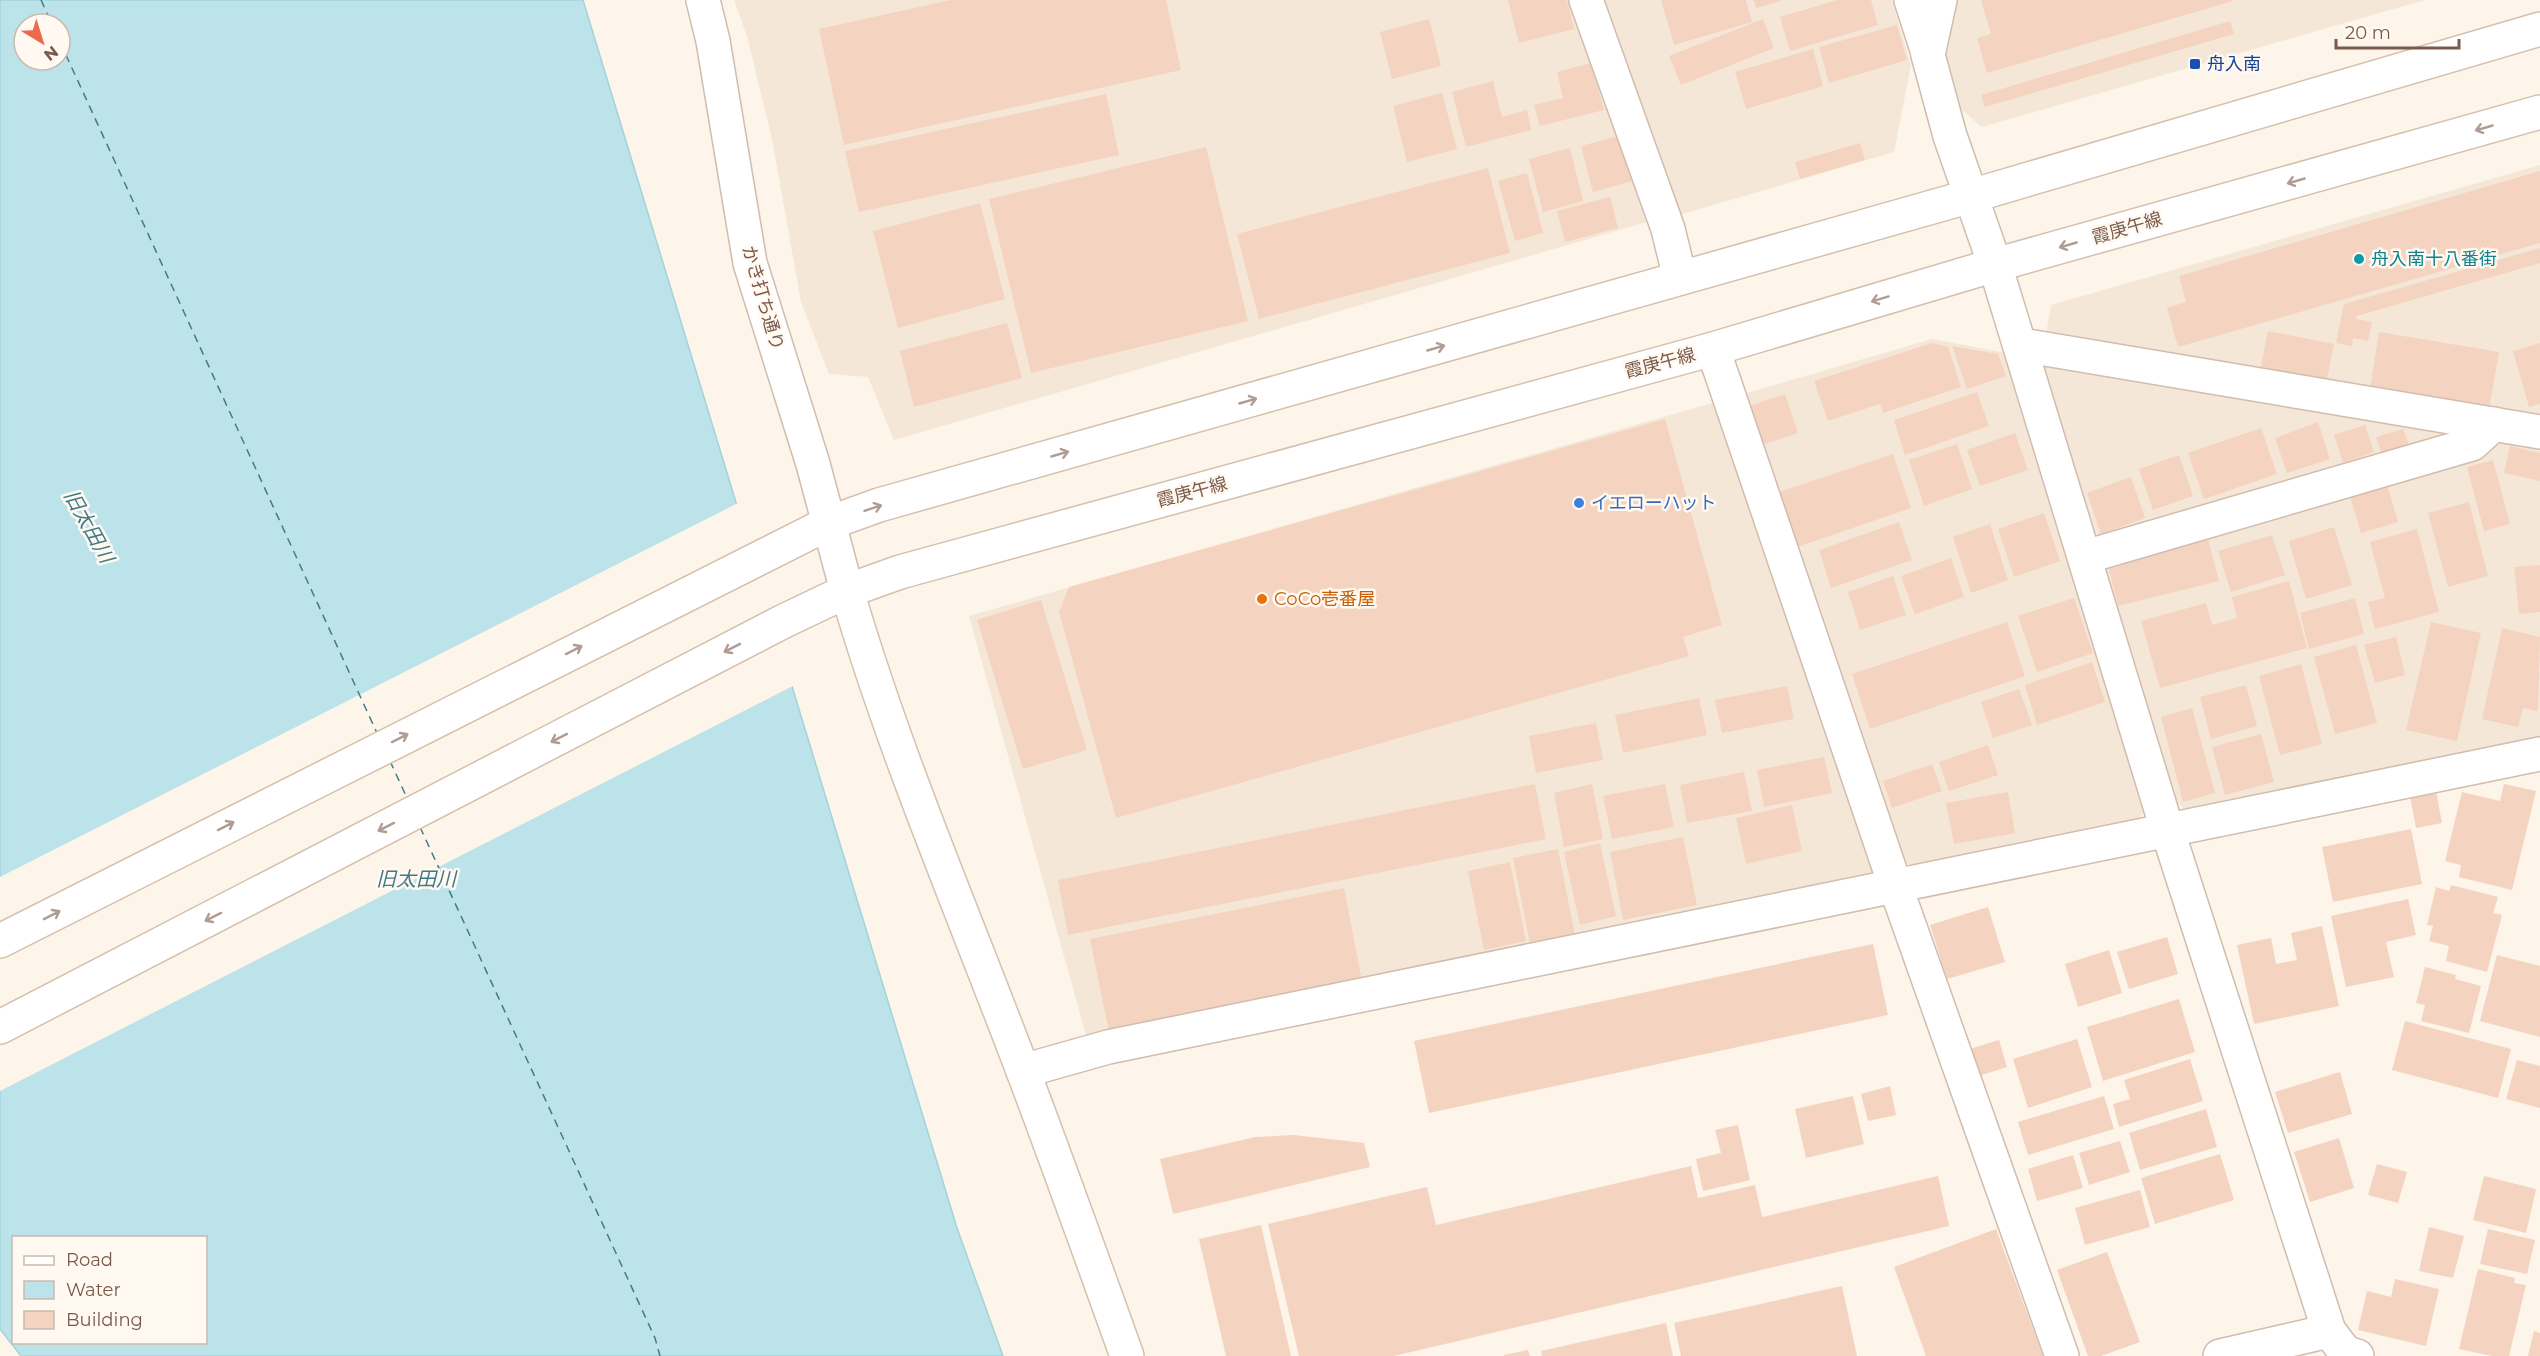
<svg xmlns="http://www.w3.org/2000/svg" width="2540" height="1356" font-family="Montserrat,'Noto Sans JP',sans-serif">
  <style>
    .residential { fill: #f5e7d7 }
    .water { fill: #bce3e9; stroke: #a2d3db; stroke-width: 1.5; fill-rule: evenodd }
    .pier { fill: #fdf5e9 }
    .lines { fill: none; stroke-linecap: round; stroke-linejoin: round }
    .ferry { stroke: #407c87; stroke-width: 1.5; stroke-dasharray: 8 6; stroke-linecap: butt }
    .building { fill: #f4d3c0 }
    .street-casing { stroke: #d1bcae; stroke-width: 36 }
    .secondary-casing { stroke: #d6bfad; stroke-width: 36 }
    .street { stroke: #fff; stroke-width: 33 }
    .secondary { stroke: #fff; stroke-width: 33 }
    .oneway { stroke: #af9c93 }
    .transit-dot { fill: #1a4fb4; stroke: #fff9f1; stroke-width: 2 }
    .culture-dot { fill: #0f9aa8; stroke: #fff9f1; stroke-width: 2 }
    .shop-dot { fill: #3f7fe0; stroke: #fff9f1; stroke-width: 2 }
    .food-dot { fill: #e8710a; stroke: #fff9f1; stroke-width: 2 }
    .labels { text-anchor: middle; stroke-width: 5; stroke-linejoin: round; paint-order: stroke }
    .transit-label { font-size: 18px; fill: #164399; stroke: #fff9f1; text-anchor: start }
    .street-label { font-size: 18px; fill: #7a5a4b; stroke: #fff9f1 }
    .culture-label { font-size: 18px; fill: #0d838f; stroke: #fff9f1; text-anchor: start }
    .shop-label { font-size: 18px; fill: #366cbe; stroke: #fff9f1; text-anchor: start }
    .food-label { font-size: 18px; fill: #c56008; stroke: #fff9f1; text-anchor: start }
    .water-label { font-size: 20px; font-style: italic; fill: #407c87; stroke: #fff9f1 }
  </style>
  <rect width="100%" height="100%" fill="#fdf5e9"/>
  <g class="residential">
    <path d="M734 0H1575L1654 220 894 440 868 377 829 374 801 302 772 139 747 36Z"/>
    <path d="M1601 0H1892L1911 65 1894 152 1676 216Z"/>
    <path d="M1957 0H2425L1982 127 1958 107 1944 58Z"/>
    <path d="M2540 165V421L2046 334 2051 305Z"/>
    <path d="M1932 339 2007 353 2149 802 2139 821 1910 865 1897 856 1737 396Z"/>
    <path d="M2041 360 2450 432 2452 441 2104 538 2090 530Z"/>
    <path d="M1719 401 1882 865 1875 882 1088 1042 969 616Z"/>
    <path d="M2513 440 2540 444V738L2189 812 2171 798 2104 576 2113 557Z"/>
  </g>
  <path class="water" d="M0 0H583L957 1228 1003 1356H21L0 1329ZM24 24H60V60H24ZM14 1238H206V1342H14Z"/>
  <path class="pier" d="M740 502 795 685 0 1091V877Z"/>
  <g class="lines">
    <g class="ferry">
      <path d="M41 0 52 24"/>
      <path d="M60 42 377 733"/>
      <path d="M390 761 407 798"/>
      <path d="M420 827 655 1338 660 1356"/>
    </g>
  </g>
  <g class="building">
    <path d="M951 0H1166L1181 70 844 145 819 29Z"/>
    <path d="M1508 0H1567L1574 29 1519 43Z"/>
    <path d="M1661 0H1746L1752 22 1674 45Z"/>
    <path d="M1754 0H1781V1L1756 8Z"/>
    <path d="M1837 0H1871L1878 25 1790 51 1780 17Z"/>
    <path d="M1981 0H2233V1L1987 73 1977 38 1991 34Z"/>
    <path d="M1429 19 1441 66 1392 79 1380 32Z"/>
    <path d="M1763 19 1774 48 1681 85 1669 56Z"/>
    <path d="M2230 21 2234 34 1985 107 1981 95Z"/>
    <path d="M1897 25 1907 60 1829 83 1819 47Z"/>
    <path d="M1813 49 1823 86 1746 109 1735 72Z"/>
    <path d="M1591 63 1604 110 1540 126 1534 105 1563 98 1557 72Z"/>
    <path d="M1493 81 1502 117 1527 110 1531 130 1466 147 1452 92Z"/>
    <path d="M1442 93 1457 149 1407 162 1393 106Z"/>
    <path d="M1106 94 1119 155 859 212 845 151Z"/>
    <path d="M1622 135 1633 181 1593 192 1581 146Z"/>
    <path d="M1860 143 1865 160 1800 179 1795 162Z"/>
    <path d="M1206 147 1248 321 1031 373 989 199Z"/>
    <path d="M1570 148 1583 201 1543 212 1529 159Z"/>
    <path d="M1488 168 1510 253 1259 319 1237 234Z"/>
    <path d="M2540 171V243L2178 347 2167 308 2186 302 2179 276Z"/>
    <path d="M1527 173 1543 233 1515 241 1498 181Z"/>
    <path d="M1610 197 1618 228 1565 242 1557 211Z"/>
    <path d="M980 203 1005 299 898 328 873 231Z"/>
    <path d="M2540 248V263L2357 316 2356 319 2372 322 2368 341 2353 338 2352 346 2336 343 2344 304Z"/>
    <path d="M1007 323 1022 378 914 407 900 351Z"/>
    <path d="M2268 331 2334 344 2326 384 2260 371Z"/>
    <path d="M2379 332 2499 352 2489 409 2370 389Z"/>
    <path d="M1932 343 1948 347 1961 387 1883 413 1880 404 1828 421 1814 381Z"/>
    <path d="M2540 343V404L2529 407 2513 351Z"/>
    <path d="M1952 346 1998 354 2006 376 1967 389Z"/>
    <path d="M1977 392 1989 426 1905 455 1894 420Z"/>
    <path d="M1785 394 1798 433 1759 446 1746 407Z"/>
    <path d="M1665 419 1722 625 1683 637 1689 656 1116 818 1059 612 1069 587Z"/>
    <path d="M2318 422 2330 459 2287 473 2275 438Z"/>
    <path d="M2365 425 2374 452 2343 463 2334 435Z"/>
    <path d="M2261 428 2277 474 2204 499 2188 453Z"/>
    <path d="M2403 429 2409 445 2382 454 2376 437Z"/>
    <path d="M2015 433 2028 470 1980 486 1967 450Z"/>
    <path d="M1957 444 1972 489 1924 506 1909 460Z"/>
    <path d="M2510 446 2540 453V481L2504 473Z"/>
    <path d="M1893 454 1911 508 1797 547 1779 492Z"/>
    <path d="M2179 455 2193 496 2153 510 2139 469Z"/>
    <path d="M2493 460 2510 524 2484 531 2467 467Z"/>
    <path d="M2131 477 2145 518 2101 534 2087 493Z"/>
    <path d="M2387 484 2398 522 2361 533 2350 496Z"/>
    <path d="M2469 502 2488 576 2448 587 2428 513Z"/>
    <path d="M2044 513 2060 561 2014 577 1998 529Z"/>
    <path d="M1899 522 1912 560 1831 588 1819 550Z"/>
    <path d="M1990 524 2008 580 1971 593 1953 537Z"/>
    <path d="M2334 527 2352 585 2306 599 2289 541Z"/>
    <path d="M2417 529 2439 612 2375 629 2368 602 2385 598 2370 542Z"/>
    <path d="M2207 535 2219 581 2118 606 2109 569 2123 565 2120 556Z"/>
    <path d="M2272 535 2285 575 2231 592 2218 551Z"/>
    <path d="M1951 558 1964 597 1915 614 1901 576Z"/>
    <path d="M2540 565V612L2519 614 2514 567Z"/>
    <path d="M1893 576 1906 615 1860 630 1848 592Z"/>
    <path d="M2289 581 2307 648 2160 688 2141 621 2206 603 2212 625 2237 618 2232 597Z"/>
    <path d="M2074 598 2093 653 2037 672 2018 616Z"/>
    <path d="M2355 598 2364 634 2309 649 2300 613Z"/>
    <path d="M1041 600 1087 750 1023 769 977 620Z"/>
    <path d="M2007 622 2025 676 1870 729 1852 674Z"/>
    <path d="M2431 622 2481 633 2457 741 2406 730Z"/>
    <path d="M2502 628 2540 637 2538 711 2523 708 2518 727 2482 719Z"/>
    <path d="M2396 637 2405 675 2375 683 2364 645Z"/>
    <path d="M2356 645 2377 723 2335 734 2314 657Z"/>
    <path d="M2092 662 2105 702 2037 725 2025 685Z"/>
    <path d="M2301 664 2322 744 2280 755 2259 676Z"/>
    <path d="M2246 685 2257 726 2211 739 2200 697Z"/>
    <path d="M1787 686 1794 719 1722 733 1715 700Z"/>
    <path d="M2019 689 2032 725 1993 738 1981 702Z"/>
    <path d="M1699 698 1707 735 1623 753 1615 715Z"/>
    <path d="M2192 708 2215 793 2183 802 2161 717Z"/>
    <path d="M1596 723 1603 760 1536 773 1529 736Z"/>
    <path d="M2261 734 2274 782 2225 795 2212 747Z"/>
    <path d="M1988 745 1998 775 1949 791 1939 762Z"/>
    <path d="M1824 757 1832 793 1764 807 1757 770Z"/>
    <path d="M1932 764 1942 791 1892 808 1883 781Z"/>
    <path d="M1744 772 1752 811 1687 823 1680 785Z"/>
    <path d="M1535 784 1546 839 1068 935 1058 880Z"/>
    <path d="M1592 784 1603 839 1564 847 1554 793Z"/>
    <path d="M1665 784 1674 827 1612 839 1603 796Z"/>
    <path d="M2504 784 2536 791 2512 890 2459 877 2461 865 2445 861 2462 792 2500 801Z"/>
    <path d="M2436 791 2442 823 2416 828 2410 796Z"/>
    <path d="M2008 792 2015 833 1954 844 1946 803Z"/>
    <path d="M1792 805 1802 851 1746 864 1736 818Z"/>
    <path d="M2411 829 2422 884 2333 902 2322 847Z"/>
    <path d="M1683 837 1697 905 1623 920 1610 852Z"/>
    <path d="M1600 843 1616 916 1580 925 1564 852Z"/>
    <path d="M1558 849 1575 935 1530 944 1513 858Z"/>
    <path d="M1510 862 1526 941 1484 950 1468 871Z"/>
    <path d="M2451 885 2498 897 2493 913 2502 915 2487 972 2446 961 2449 946 2429 941 2433 926 2427 925 2436 887 2449 891Z"/>
    <path d="M1344 888 1362 981 1109 1032 1090 939Z"/>
    <path d="M2408 899 2416 935 2386 942 2394 977 2346 987 2331 916Z"/>
    <path d="M1988 907 2005 962 1947 979 1930 925Z"/>
    <path d="M2322 926 2339 1006 2254 1024 2237 945 2271 938 2276 964 2297 960 2291 933Z"/>
    <path d="M2167 937 2178 974 2129 989 2117 952Z"/>
    <path d="M1873 944 1888 1015 1429 1113 1414 1041Z"/>
    <path d="M2109 950 2122 993 2078 1007 2065 964Z"/>
    <path d="M2497 955 2540 966V1037L2480 1021Z"/>
    <path d="M2425 967 2456 975 2455 979 2481 986 2469 1033 2421 1021 2425 1005 2416 1003Z"/>
    <path d="M2179 999 2195 1052 2103 1081 2087 1027Z"/>
    <path d="M2405 1021 2511 1049 2498 1098 2392 1070Z"/>
    <path d="M2077 1039 2092 1087 2028 1108 2013 1059Z"/>
    <path d="M1999 1040 2007 1067 1979 1076 1970 1049Z"/>
    <path d="M2190 1059 2203 1101 2119 1127 2113 1104 2130 1099 2124 1080Z"/>
    <path d="M2517 1060 2540 1066V1108L2506 1099Z"/>
    <path d="M2340 1072 2352 1114 2288 1133 2275 1092Z"/>
    <path d="M1890 1086 1896 1115 1868 1121 1861 1094Z"/>
    <path d="M1853 1096 1864 1144 1806 1158 1795 1109Z"/>
    <path d="M2104 1096 2114 1129 2028 1155 2018 1122Z"/>
    <path d="M2206 1109 2217 1147 2140 1170 2129 1133Z"/>
    <path d="M1738 1125 1750 1180 1703 1191 1696 1159 1721 1153 1715 1130Z"/>
    <path d="M1294 1135 1364 1143 1370 1167 1173 1214 1160 1159 1255 1137Z"/>
    <path d="M2339 1138 2354 1188 2310 1202 2294 1152Z"/>
    <path d="M2120 1141 2130 1172 2089 1185 2079 1153Z"/>
    <path d="M2220 1154 2234 1200 2155 1224 2141 1178Z"/>
    <path d="M2073 1155 2083 1188 2037 1201 2028 1169Z"/>
    <path d="M2377 1164 2407 1172 2398 1203 2368 1195Z"/>
    <path d="M1691 1166 1698 1198 1755 1185 1762 1217 1938 1176 1949 1226 1394 1356H1299L1268 1224 1427 1187 1436 1225Z"/>
    <path d="M2484 1176 2536 1189 2526 1233 2473 1220Z"/>
    <path d="M2140 1190 2150 1227 2085 1245 2075 1208Z"/>
    <path d="M1261 1225 1291 1356H1226L1199 1239Z"/>
    <path d="M2429 1227 2464 1236 2453 1278 2419 1271Z"/>
    <path d="M1996 1229 2043 1356H1926L1894 1267Z"/>
    <path d="M2488 1229 2535 1240 2527 1274 2480 1264Z"/>
    <path d="M2107 1252 2140 1342 2101 1356H2088L2057 1270Z"/>
    <path d="M2478 1269 2515 1278 2514 1283 2526 1285 2509 1356H2492L2459 1349Z"/>
    <path d="M2395 1279 2439 1289 2426 1346 2358 1330 2367 1291 2391 1297Z"/>
    <path d="M1842 1286 1857 1356H1681L1674 1323Z"/>
    <path d="M1666 1323 1673 1356H1542L1541 1351Z"/>
    <path d="M2534 1331 2540 1333V1356H2528Z"/>
    <path d="M1528 1350 1530 1356H1504V1355Z"/>
  </g>
  <g class="lines">
    <defs>
      <g id="street">
        <path d="M703 0 713 41 750 263 813 464 847 591"/>
        <path d="M1586 0 1668 229 1680 278"/>
        <path d="M1911 0 1928 53"/>
        <path d="M1940 0 1928 55 1950 136 1995 265 2167 829 2329 1331 2346 1353 2357 1356"/>
        <path d="M2021 345 2540 432"/>
        <path d="M1713 349 1895 885 2062 1356"/>
        <path d="M2085 557 2472 444 2494 424"/>
        <path d="M1023 1071 1108 1047 2540 754"/>
        <path d="M2220 1356 2329 1331"/>
      </g>
      <g id="secondary">
        <path d="M847 591C895 755 963 912 1023 1071 1059 1166 1093 1261 1127 1356"/>
        <path d="M0 941 829 523 879 505 1971 196 2540 29"/>
        <path d="M0 1027 784 621 847 591 900 572 1713 349 1995 265 2540 112"/>
      </g>
    </defs>
    <use href="#street" class="street-casing"/>
    <use href="#secondary" class="secondary-casing"/>
    <use href="#street" class="street"/>
    <use href="#secondary" class="secondary"/>
  </g>
  <defs><path id="oneway-shaft" d="M-6 0H5M1.5-3L5.5 0L1.5 3" fill="none" stroke-width="1.6" stroke-linecap="round" stroke-linejoin="round" transform="scale(1.5)"/></defs>
  <g class="oneway">
    <use href="#oneway-shaft" transform="translate(2484 128) rotate(164)"/>
    <use href="#oneway-shaft" transform="translate(2296 181) rotate(164)"/>
    <use href="#oneway-shaft" transform="translate(2068 245) rotate(164)"/>
    <use href="#oneway-shaft" transform="translate(1880 299) rotate(163)"/>
    <use href="#oneway-shaft" transform="translate(1436 348) rotate(-16)"/>
    <use href="#oneway-shaft" transform="translate(1248 401) rotate(-16)"/>
    <use href="#oneway-shaft" transform="translate(1060 454) rotate(-16)"/>
    <use href="#oneway-shaft" transform="translate(873 508) rotate(-18)"/>
    <use href="#oneway-shaft" transform="translate(732 648) rotate(153)"/>
    <use href="#oneway-shaft" transform="translate(574 650) rotate(-27)"/>
    <use href="#oneway-shaft" transform="translate(400 738) rotate(-27)"/>
    <use href="#oneway-shaft" transform="translate(559 738) rotate(153)"/>
    <use href="#oneway-shaft" transform="translate(226 826) rotate(-27)"/>
    <use href="#oneway-shaft" transform="translate(386 827) rotate(153)"/>
    <use href="#oneway-shaft" transform="translate(52 915) rotate(-27)"/>
    <use href="#oneway-shaft" transform="translate(213 917) rotate(153)"/>
  </g>
  <rect class="transit-dot" x="2189" y="58" width="12" height="12" rx="3"/>
  <circle class="culture-dot" cx="2359" cy="259" r="6"/>
  <circle class="shop-dot" cx="1579" cy="503" r="6"/>
  <circle class="food-dot" cx="1262" cy="599" r="6"/>
  <g class="labels">
    <g class="transit-label">
      <text x="2207" y="70">舟入南</text>
    </g>
    <g class="street-label">
      <text transform="translate(2127 228) rotate(-16)" y="6">霞庚午線</text>
      <text transform="translate(763 298) rotate(74)" y="6">かき打ち通り</text>
      <text transform="translate(1660 363) rotate(-15)" y="6">霞庚午線</text>
      <text transform="translate(1192 492) rotate(-15)" y="6">霞庚午線</text>
    </g>
    <g class="culture-label">
      <text x="2371" y="265">舟入南十八番街</text>
    </g>
    <g class="shop-label">
      <text x="1591" y="509">イエローハット</text>
    </g>
    <g class="food-label">
      <text x="1274" y="605">CoCo壱番屋</text>
    </g>
    <g class="water-label">
      <text transform="translate(89 526) rotate(61)" y="7">旧太田川</text>
      <text x="416" y="886">旧太田川</text>
    </g>
  </g>
  <rect x="12" y="1236" width="195" height="108" fill="#fff9f1" stroke="#cab9af" stroke-width="1.5"/>
  <rect x="24" y="1256" width="30" height="9" fill="#ffffff" stroke="#cab9af" stroke-width="1.5"/>
  <text x="66" y="1266" font-size="18" fill="#7a5a4b">Road</text>
  <rect x="24" y="1281" width="30" height="18" fill="#bce3e9" stroke="#cab9af" stroke-width="1.5"/>
  <text x="66" y="1296" font-size="18" fill="#7a5a4b">Water</text>
  <rect x="24" y="1311" width="30" height="18" fill="#f4d3c0" stroke="#cab9af" stroke-width="1.5"/>
  <text x="66" y="1326" font-size="18" fill="#7a5a4b">Building</text>
  <g transform="translate(42 42) rotate(142)"><circle r="28" fill="#fff9f1" stroke="#cab9af" stroke-width="1.5"/>
  <path d="M0-4.5L10 22L0 15L-10 22Z" fill="#eb6a4b"/>
  <text y="-9" font-size="16" font-weight="bold" text-anchor="middle" fill="#7a5a4b">N</text>
  </g>
  <path d="M2336 39v9h123v-9" fill="none" stroke="#7a5a4b" stroke-width="3"/>
  <text x="2345" y="39" font-size="18" fill="#7a5a4b" stroke="#fff9f1" stroke-width="4.5" paint-order="stroke">20 m</text>
</svg>
